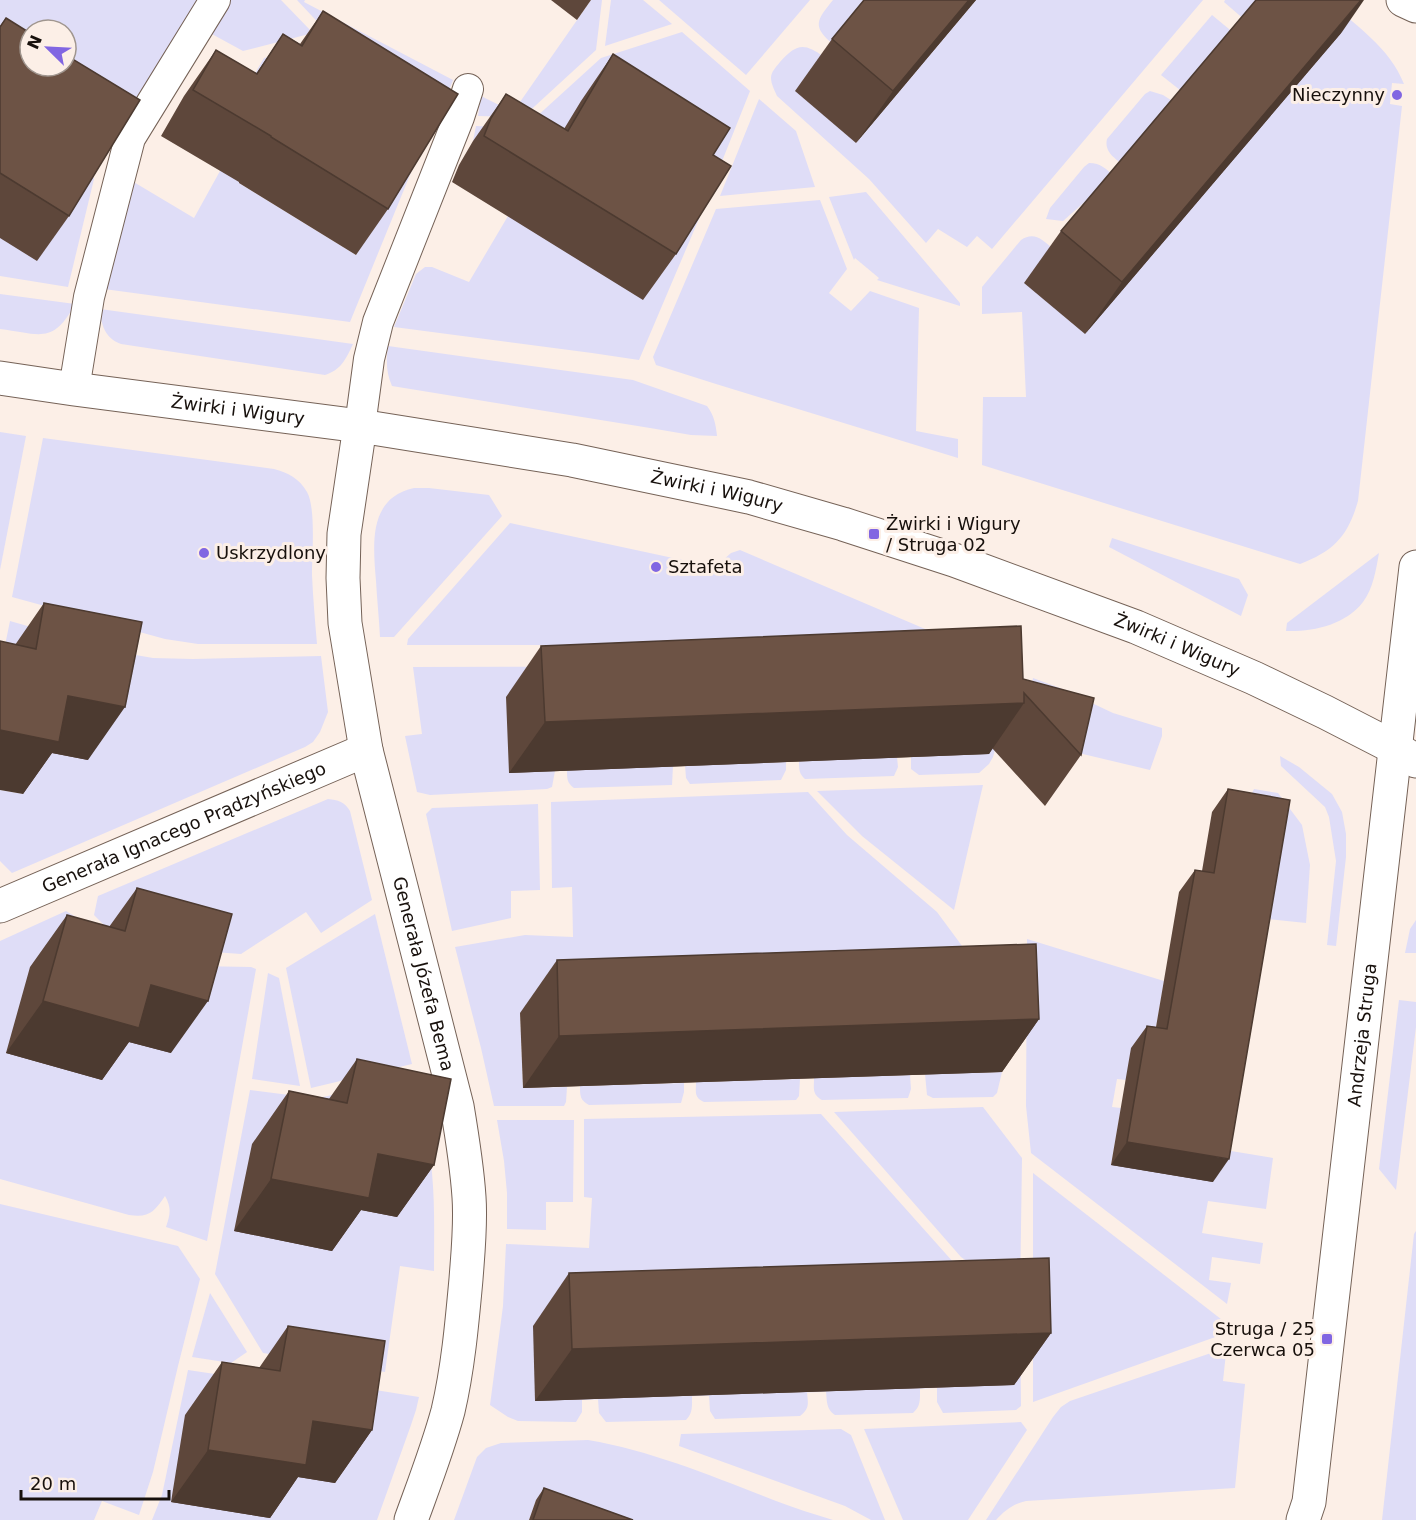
<svg xmlns="http://www.w3.org/2000/svg" width="1416" height="1520" font-family="'DejaVu Sans',sans-serif">
  <style>
    .green { fill: #dfddf7; fill-rule: evenodd }
    .lines { fill: none; stroke-linecap: round; stroke-linejoin: round }
    .lane-casing { stroke: #756257; stroke-width: 32 }
    .street-casing { stroke: #756257; stroke-width: 35 }
    .secondary-casing { stroke: #756257; stroke-width: 35 }
    .lane { stroke: #fff; stroke-width: 30 }
    .street { stroke: #fff; stroke-width: 33 }
    .secondary { stroke: #fff; stroke-width: 33 }
    .wall { fill: #5e473b }
    .shaded-wall { fill: #4c3a30 }
    .building { fill: #6d5345; stroke: #4c3a30; stroke-width: 1.5 }
    .poi-dot { fill: #8166e2; stroke: #fcefe7; stroke-width: 2 }
    .labels { text-anchor: middle; stroke-width: 6; stroke-linejoin: round; paint-order: stroke }
    .poi-label { font-size: 18px; fill: #17100c; stroke: #fcefe7; text-anchor: start }
    .street-label { font-size: 18px; fill: #17100c; stroke: #fcefe7 }
  </style>
  <rect width="100%" height="100%" fill="#fcefe7"/>
  <g class="green">
    <path d="M0 0H200L116 135 0 79ZM30 30H66V66H30Z"/>
    <path d="M229 0H281L313 33 243 51 210 33Z"/>
    <path d="M297 0H305L304 2 453 80 437 121 326 31Z"/>
    <path d="M591 0H602L596 50 523 117 478 116 481 96 513 112Z"/>
    <path d="M611 0H643L672 24 605 46Z"/>
    <path d="M659 0H810L746 75Z"/>
    <path d="M833 0H872L834 45C811 26 817 20 833 0Z"/>
    <path d="M976 0H1203L992 249 977 236 967 247 938 229 926 243 869 179 777 96C775 91 771 84 771 78 771 72 776 67 780 62 796 44 804 42 824 57L856 143Z"/>
    <path d="M1225 0H1264L1246 21 1224 2Z"/>
    <path d="M1326 0C1356 25 1390 48 1404 84L1392 83 1390 104 1402 106 1358 501C1348 536 1334 551 1300 564L982 465 983 397H1026L1022 312 982 314V287L1021 240C1034 231 1043 240 1053 249Z"/>
    <path d="M1212 15 1235 34 1185 94 1161 75Z"/>
    <path d="M682 32 750 91 701 214 639 360 592 353 394 327 416 274 425 267H432L469 282 508 216 473 141 476 126 524 128 601 58Z"/>
    <path d="M323 42 239 183 356 255 410 166 412 170 350 322 104 289 132 181 194 218 220 171 251 80 264 58Z"/>
    <path d="M1150 91 1163 95 1177 104 1124 166C1115 158 1104 152 1107 139L1145 94Z"/>
    <path d="M759 99 796 131 815 187 720 196Z"/>
    <path d="M1089 163C1101 163 1106 169 1114 176L1063 221 1046 219 1050 208 1084 167Z"/>
    <path d="M92 173 94 179 68 287 0 276V238Z"/>
    <path d="M866 192 960 303V306L877 280 879 278 855 258 854 260 829 197Z"/>
    <path d="M820 200 847 269 829 293 851 311 870 291 919 308 916 431 958 439V458L716 384 656 365 653 357 716 209Z"/>
    <path d="M0 294 75 304C53 345 40 334 0 329Z"/>
    <path d="M100 309 353 344C346 359 341 370 325 375L121 344C105 338 101 325 100 309Z"/>
    <path d="M388 346 633 380 707 406C714 415 716 425 717 436L691 435 650 428 392 386C386 372 386 361 388 346Z"/>
    <path d="M0 432 26 436 0 570Z"/>
    <path d="M43 438 274 469C288 473 299 478 307 492 316 508 312 554 312 575 313 598 315 621 317 644H198L165 639 12 597Z"/>
    <path d="M414 488H429L489 495 502 516 394 637H380C379 618 377 599 376 581 373 544 368 498 414 488Z"/>
    <path d="M510 523 715 567 731 553 740 550 951 640 952 645H407L408 639Z"/>
    <path d="M1112 538 1239 579 1248 595 1241 616 1109 547Z"/>
    <path d="M1379 553C1376 570 1373 589 1363 602 1345 625 1313 632 1286 631L1287 623Z"/>
    <path d="M10 621 118 652 153 658 193 659 321 656 328 712 320 732 313 742 305 747 12 873 0 861V790L23 794 3 655Z"/>
    <path d="M996 666 997 743 993 757 989 764 979 773 919 775 911 769V756L555 771 552 787 547 789 430 795 417 792 405 736 422 734 413 667Z"/>
    <path d="M1033 678 1060 688 1113 713 1162 728V736L1150 770 1024 740Z"/>
    <path d="M1280 756 1299 767 1332 794 1342 812 1346 834V857L1336 946 1327 945 1336 861 1329 817 1325 807 1281 766Z"/>
    <path d="M897 757 898 767 894 776 805 779C799 774 799 769 799 761Z"/>
    <path d="M786 762V770L781 780 690 784 686 778 685 765Z"/>
    <path d="M673 766 672 785 574 788C567 783 567 779 567 770Z"/>
    <path d="M983 785 954 910 862 836 817 791Z"/>
    <path d="M1254 789 1278 793 1302 825 1310 865 1306 923 1258 918 1241 816Z"/>
    <path d="M808 792 847 835 937 912 999 996 520 1013 523 1088 567 1087 566 1102 564 1106H494L481 1048 455 947 525 935 573 937 572 887 552 888 551 802Z"/>
    <path d="M328 799C338 800 345 802 350 811L372 900 321 933 306 912 241 954 200 951 104 925 94 915 98 896Z"/>
    <path d="M538 804 540 890 511 891V918L452 931 426 814 432 808Z"/>
    <path d="M66 911 89 925 115 1038 195 966 251 967 256 969 207 1241 166 1227C170 1215 172 1208 165 1196 154 1212 149 1218 129 1215L0 1179V941Z"/>
    <path d="M375 914 412 1064 311 1088 286 968Z"/>
    <path d="M1416 920V953H1405L1410 929Z"/>
    <path d="M1027 939 1164 981 1152 1051 1126 1080 1117 1079 1112 1107 1121 1108 1111 1165 1219 1149 1273 1158 1266 1209 1208 1201 1202 1233 1263 1243 1260 1264 1212 1257 1209 1280 1231 1283 1227 1304 1031 1153 1026 1106Z"/>
    <path d="M268 973 279 978 300 1086 252 1079Z"/>
    <path d="M1399 1000 1416 1002V1027L1396 1190 1379 1169Z"/>
    <path d="M1002 1072 997 1093 993 1097 933 1098 927 1095 925 1074Z"/>
    <path d="M910 1075 911 1089 908 1098 822 1100C812 1094 814 1089 814 1078Z"/>
    <path d="M414 1077C422 1108 430 1140 432 1173 435 1205 434 1238 434 1271L400 1266 385 1372 263 1353 215 1274 250 1090 305 1097 320 1112 323 1097Z"/>
    <path d="M800 1079 799 1096 796 1100 704 1102C694 1097 696 1093 696 1082Z"/>
    <path d="M684 1083V1092L681 1103 589 1105C580 1100 580 1096 580 1086Z"/>
    <path d="M983 1107 1022 1158 1020 1298 961 1257 834 1112Z"/>
    <path d="M821 1114 954 1263 1020 1307 1021 1406 1016 1410 943 1413 937 1402V1388L582 1400V1412L576 1422 518 1421 508 1417 490 1405 503 1306 506 1244 589 1248 592 1198 584 1197V1119Z"/>
    <path d="M497 1120H574L573 1202H546V1230L507 1229V1193L504 1161Z"/>
    <path d="M1033 1173 1235 1330 1033 1402Z"/>
    <path d="M0 1204 178 1246 200 1279 178 1366 153 1472 139 1515 102 1501 94 1520H0Z"/>
    <path d="M1416 1231V1520H1382L1414 1234Z"/>
    <path d="M210 1293 247 1352 231 1363 192 1357Z"/>
    <path d="M1214 1352 1226 1353 1223 1381 1245 1384 1235 1488 1026 1501C1013 1504 1005 1510 996 1520H986L1053 1417 1061 1407 1070 1401Z"/>
    <path d="M188 1370 235 1377 251 1370 419 1397 416 1410 411 1425 377 1520H152L162 1495Z"/>
    <path d="M920 1388C920 1399 921 1406 913 1413L835 1415C826 1409 827 1401 826 1391Z"/>
    <path d="M807 1392C808 1404 810 1408 800 1416L715 1419 710 1411 709 1395Z"/>
    <path d="M692 1396C692 1406 693 1413 686 1420L606 1422 599 1413 598 1399Z"/>
    <path d="M1021 1422 1027 1430 968 1520H903L864 1429Z"/>
    <path d="M841 1429 851 1435 885 1520H871L845 1506 679 1446 681 1434Z"/>
    <path d="M588 1440C653 1451 714 1477 776 1501 794 1508 814 1514 833 1520H593L536 1500 529 1520H454L477 1457 486 1448 501 1443Z"/>
  </g>
  <g class="lines">
    <defs>
      <g id="lane">
        <path d="M74 389 89 297 130 138 215 0"/>
        <path d="M360 426 369 359 378 322 459 117 468 89"/>
      </g>
      <g id="street">
        <path d="M1403 0 1416 6"/>
        <path id="s1" d="M360 426 344 534 343 578 345 623 366 750 457 1106C462 1136 467 1166 469 1197 471 1224 468 1252 466 1279 462 1323 458 1368 448 1411 438 1448 424 1484 411 1520"/>
        <path id="s2" d="M0 906 366 750"/>
      </g>
      <g id="secondary">
        <path id="s3" d="M0 378 74 389 360 426 572 460 749 497 843 524 954 560 1136 627 1254 678 1325 712 1395 748 1416 761"/>
        <path id="s4" d="M1303 1520 1309 1502 1416 567"/>
      </g>
    </defs>
    <use href="#lane" class="lane-casing"/>
    <use href="#street" class="street-casing"/>
    <use href="#secondary" class="secondary-casing"/>
    <use href="#lane" class="lane"/>
    <use href="#street" class="street"/>
    <use href="#secondary" class="secondary"/>
  </g>
  <g class="wall">
    <path d="M551 0H591L577 20Z"/>
    <path d="M864 0H976L856 143 795 91 832 39Z"/>
    <path d="M323 11 388 209 356 255 239 183V182L161 136 184 96 216 50 256 74 283 34 300 44Z"/>
    <path d="M6 18 69 216 37 261 0 238V26Z"/>
    <path d="M1342 32 1085 334 1024 283 1061 231Z"/>
    <path d="M613 54 713 155 676 254 643 300 452 182 459 165 473 141 506 94 564 129 581 101Z"/>
    <path d="M44 603 88 760 52 753 23 794 15 645Z"/>
    <path d="M541 646 1023 679 1081 755 1045 806 992 748 989 754 509 773 506 697Z"/>
    <path d="M1228 789 1213 1182 1111 1165 1131 1048 1147 1026 1156 1027 1179 892 1195 870 1202 871 1212 812Z"/>
    <path d="M137 888 171 1053 129 1042 102 1080 6 1053 30 967 67 915 109 927Z"/>
    <path d="M557 960 1039 1019 1002 1072 523 1088 520 1013Z"/>
    <path d="M357 1059 434 1165 397 1217 361 1210 332 1251 234 1231 252 1144 289 1091 329 1099Z"/>
    <path d="M569 1273 1051 1333 1014 1385 535 1401 533 1326Z"/>
    <path d="M288 1326 372 1430 335 1483 298 1477 270 1518 171 1502 185 1415 222 1362 259 1368Z"/>
    <path d="M544 1488 633 1520H529L536 1500Z"/>
  </g>
  <g class="shaded-wall">
    <path d="M969 0H976L856 143 893 91Z"/>
    <path d="M1361 0H1364L1342 32 1085 334 1122 282Z"/>
    <path d="M68 696 125 707 88 760 52 753 23 794 0 790V730Z"/>
    <path d="M1024 703 989 754 509 773 545 722Z"/>
    <path d="M151 985 208 1001 171 1053 129 1042 102 1080 6 1053 43 1001Z"/>
    <path d="M1039 1019 1002 1072 523 1088 559 1036Z"/>
    <path d="M1127 1142 1229 1159 1213 1182 1111 1165Z"/>
    <path d="M378 1154 434 1165 397 1217 361 1210 332 1251 234 1231 271 1179Z"/>
    <path d="M1051 1333 1014 1385 535 1401 572 1349Z"/>
    <path d="M313 1421 372 1430 335 1483 298 1477 270 1518 171 1502 208 1450Z"/>
  </g>
  <g class="building">
    <path d="M864 0H969L893 91 832 39Z"/>
    <path d="M1256 0H1361L1122 282 1061 231Z"/>
    <path d="M323 11 458 94 388 209 271 137V136L193 90 216 50 257 74 283 34 302 46Z"/>
    <path d="M6 18 30 33V66H66V55L140 100 69 216 0 173V27Z"/>
    <path d="M613 54 730 128 713 155 731 166 676 254 484 136 491 118 506 94 568 131Z"/>
    <path d="M44 603 142 622 125 707 68 696 59 742 0 730V641L36 649Z"/>
    <path d="M1021 626 1023 679 1094 698 1081 755 1024 693V703L545 722 541 646Z"/>
    <path d="M1228 789 1290 800 1229 1159 1127 1142 1147 1026 1167 1029 1195 870 1214 873Z"/>
    <path d="M137 888 232 914 208 1001 151 985 139 1028 43 1001 67 915 125 931Z"/>
    <path d="M1036 944 1039 1019 559 1036 557 960Z"/>
    <path d="M357 1059 451 1079 434 1165 378 1154 369 1198 271 1179 289 1091 347 1103Z"/>
    <path d="M1049 1258 1051 1333 572 1349 569 1273Z"/>
    <path d="M288 1326 385 1341 372 1430 313 1421 306 1465 208 1450 222 1362 280 1371Z"/>
    <path d="M544 1488 633 1520H533Z"/>
  </g>
  <g class="poi-dot">
    <circle cx="1397" cy="95" r="6"/>
    <rect x="868" y="528" width="12" height="12" rx="3"/>
    <circle cx="204" cy="553" r="6"/>
    <circle cx="656" cy="567" r="6"/>
    <rect x="1321" y="1333" width="12" height="12" rx="3"/>
  </g>
  <g class="labels">
    <g class="poi-label">
      <text x="1385" y="101" text-anchor="end">Nieczynny</text>
      <text x="886" y="530">Żwirki i Wigury<tspan x="886" dy="21">/ Struga 02</tspan></text>
      <text x="216" y="559">Uskrzydlony</text>
      <text x="668" y="573">Sztafeta</text>
      <text x="1315" y="1335" text-anchor="end">Struga / 25<tspan x="1315" dy="21">Czerwca 05</tspan></text>
    </g>
    <g class="street-label">
      <text dy="6" stroke="none"><textPath href="#s3" startOffset="240">Żwirki i Wigury</textPath></text>
      <text dy="6" stroke="none"><textPath href="#s3" startOffset="726">Żwirki i Wigury</textPath></text>
      <text dy="6" stroke="none"><textPath href="#s3" startOffset="1212">Żwirki i Wigury</textPath></text>
      <text dy="6" stroke="none"><textPath href="#s2" startOffset="200">Generała Ignacego Prądzyńskiego</textPath></text>
      <text dy="6" stroke="none"><textPath href="#s1" startOffset="558">Generała Józefa Bema</textPath></text>
      <text dy="6" stroke="none"><textPath href="#s4" startOffset="489">Andrzeja Struga</textPath></text>
    </g>
  </g>
  <g transform="translate(48 48) rotate(294)"><circle r="28" fill="#fcefe7" stroke="#a0968f" stroke-width="1.5"/>
  <path d="M0-4.5L10 22L0 15L-10 22Z" fill="#8166e2"/>
  <text y="-9" font-size="16" font-weight="bold" text-anchor="middle" fill="#17100c">N</text>
  </g>
  <path d="M21 1490v9h148v-9" fill="none" stroke="#17100c" stroke-width="3"/>
  <text x="30" y="1490" font-size="18" fill="#17100c" stroke="#fcefe7" stroke-width="4.5" paint-order="stroke">20 m</text>
</svg>
